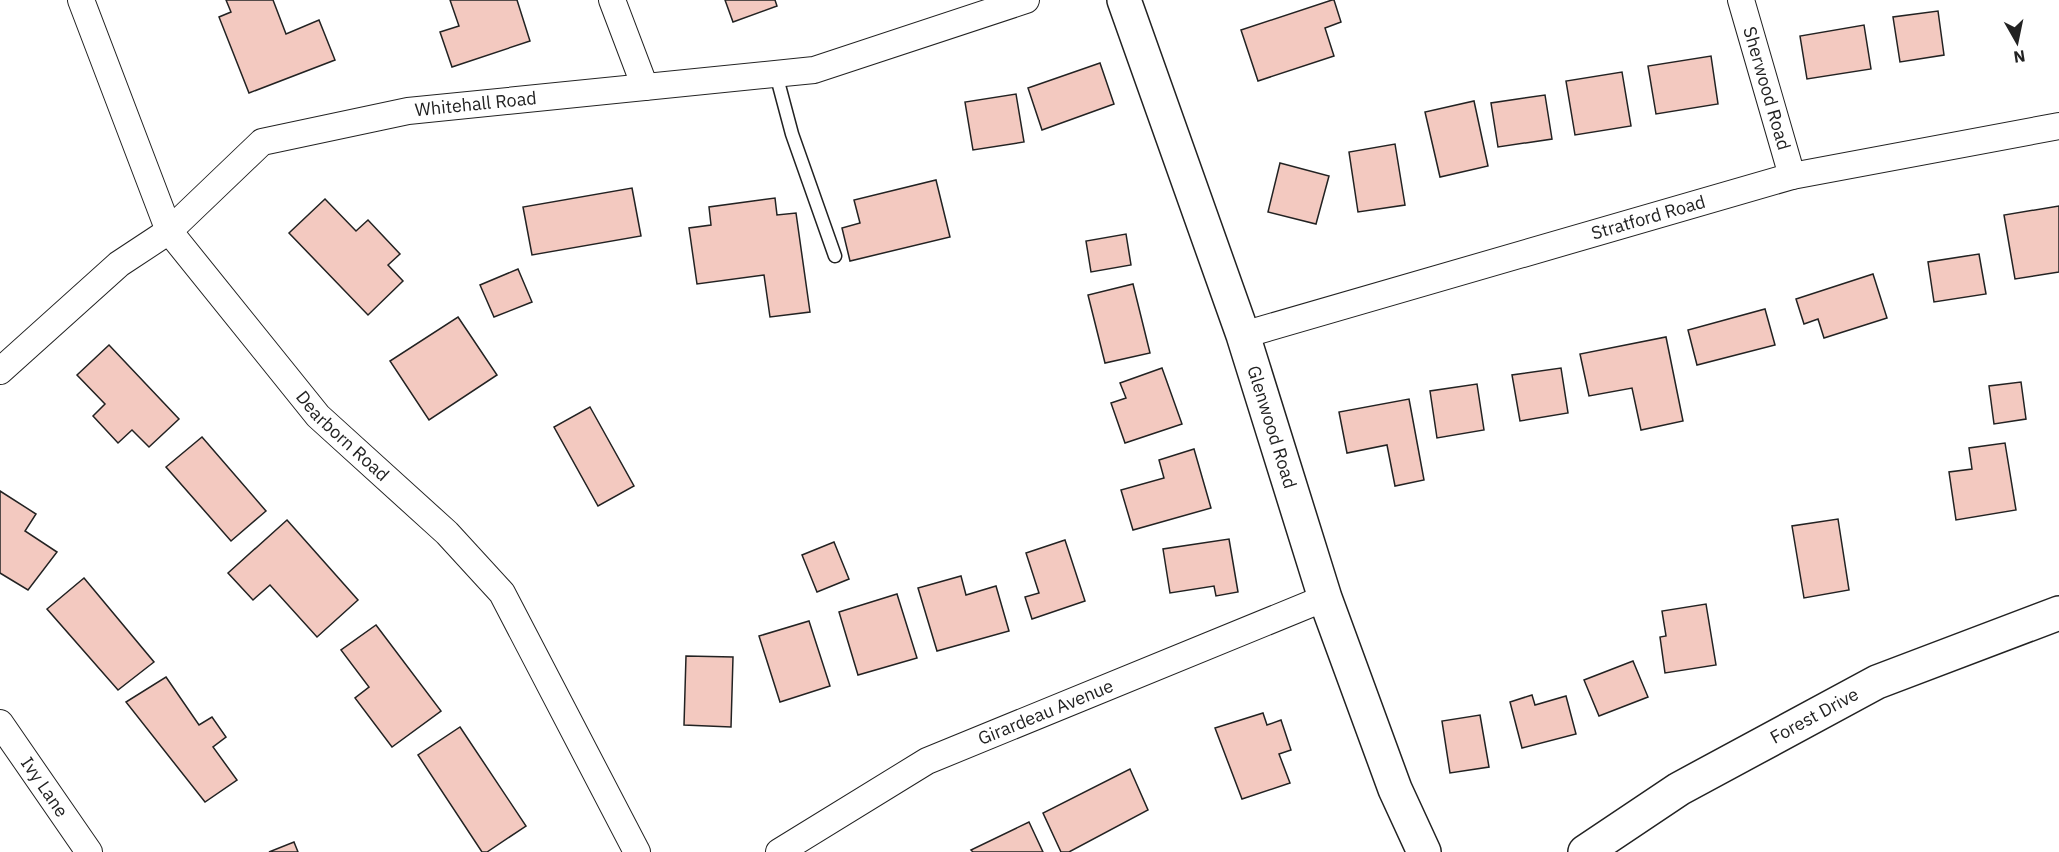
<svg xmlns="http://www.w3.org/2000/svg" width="2059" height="852" font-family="'IBM Plex Sans',sans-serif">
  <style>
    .building { fill: #f3c9c0; stroke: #222; stroke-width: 1.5 }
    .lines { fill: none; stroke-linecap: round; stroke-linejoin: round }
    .lane-casing { stroke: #222; stroke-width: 15 }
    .street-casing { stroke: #222; stroke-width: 28 }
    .secondary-casing { stroke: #222; stroke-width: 36 }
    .lane { stroke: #fff; stroke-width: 12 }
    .street { stroke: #fff; stroke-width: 26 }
    .secondary { stroke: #fff; stroke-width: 33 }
    .labels { text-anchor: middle; stroke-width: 4.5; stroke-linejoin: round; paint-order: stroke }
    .street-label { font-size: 18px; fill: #222; stroke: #fff }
  </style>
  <rect width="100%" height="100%" fill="#fff"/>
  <g class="building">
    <path d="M226 0H273L286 34 319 20 335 60 249 93 219 17 231 12Z"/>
    <path d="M450 0H517L530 41 452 67 440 32 459 26Z"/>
    <path d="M725 0H775L777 6 733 22Z"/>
    <path d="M1332 0H1334L1341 22 1325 28 1334 56 1258 81 1241 30Z"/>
    <path d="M1938 11 1944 55 1900 62 1893 17Z"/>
    <path d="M1864 25 1871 69 1807 79 1800 36Z"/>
    <path d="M1711 56 1718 104 1656 114 1648 66Z"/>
    <path d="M1100 63 1114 104 1042 130 1028 88Z"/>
    <path d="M1622 72 1631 126 1575 135 1566 81Z"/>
    <path d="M1016 94 1024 142 973 150 965 102Z"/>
    <path d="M1545 95 1552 139 1498 147 1491 103Z"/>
    <path d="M1474 101 1488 166 1440 177 1425 112Z"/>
    <path d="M1395 144 1405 205 1358 212 1349 152Z"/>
    <path d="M1280 163 1329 176 1316 224 1268 212Z"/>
    <path d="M936 180 950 237 850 261 842 228 860 223 854 200Z"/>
    <path d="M632 188 641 236 532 255 523 207Z"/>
    <path d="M775 198 777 215 796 213 810 312 770 317 764 275 697 284 689 228 711 225 709 207Z"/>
    <path d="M325 199 356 231 368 220 400 254 388 265 403 281 368 315 289 233Z"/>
    <path d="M2059 206V272L2015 279 2004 215Z"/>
    <path d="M1126 234 1131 265 1091 272 1086 241Z"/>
    <path d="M1979 254 1986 294 1934 302 1928 262Z"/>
    <path d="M518 269 532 302 494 317 480 285Z"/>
    <path d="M1873 274 1887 318 1824 338 1818 319 1804 324 1796 299Z"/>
    <path d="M1133 284 1150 353 1105 363 1088 295Z"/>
    <path d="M1765 309 1775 345 1697 365 1688 330Z"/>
    <path d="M458 317 497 375 429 420 390 361Z"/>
    <path d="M1666 337 1683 421 1641 430 1632 388 1589 396 1580 354Z"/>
    <path d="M109 345 179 419 149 447 132 430 118 443 93 416 105 404 77 375Z"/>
    <path d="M1162 368 1182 424 1125 443 1111 403 1126 398 1120 383Z"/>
    <path d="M1561 368 1568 413 1520 421 1512 375Z"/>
    <path d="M2021 382 2026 419 1994 424 1989 386Z"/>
    <path d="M1477 384 1484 430 1437 438 1430 391Z"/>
    <path d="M1409 399 1424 480 1395 486 1387 445 1347 453 1339 412Z"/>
    <path d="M590 407 634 486 598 506 554 427Z"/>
    <path d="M202 437 266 511 231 541 166 467Z"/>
    <path d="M2005 443 2016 510 1956 520 1949 472 1972 469 1969 448Z"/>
    <path d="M1194 449 1211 508 1133 530 1121 490 1164 478 1159 460Z"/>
    <path d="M0 491 36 514 25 531 57 552 28 590 0 573Z"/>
    <path d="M1838 519 1849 590 1804 598 1792 526Z"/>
    <path d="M287 520 358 600 317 637 270 585 253 600 228 573Z"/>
    <path d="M1229 539 1238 592 1216 596 1214 586 1170 593 1163 549Z"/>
    <path d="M1065 540 1085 601 1032 619 1025 597 1039 593 1026 553Z"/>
    <path d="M834 542 849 579 817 592 802 555Z"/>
    <path d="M961 576 966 595 996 586 1009 631 937 651 918 588Z"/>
    <path d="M84 578 154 662 118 690 47 609Z"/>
    <path d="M897 594 917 658 858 675 839 612Z"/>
    <path d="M1706 604 1716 665 1665 673 1660 637 1666 636 1662 611Z"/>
    <path d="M809 621 830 686 780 702 759 636Z"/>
    <path d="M376 625 441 711 392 747 355 698 369 687 341 650Z"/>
    <path d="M686 656 733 657 731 727 684 725Z"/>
    <path d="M1633 661 1648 697 1599 716 1584 680Z"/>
    <path d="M166 677 199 725 212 717 226 737 213 747 237 780 205 802 126 702Z"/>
    <path d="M1532 695 1535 705 1566 696 1576 734 1522 748 1510 702Z"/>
    <path d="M1263 713 1267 725 1281 720 1291 750 1279 754 1290 783 1242 799 1215 728Z"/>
    <path d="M1480 715 1489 767 1450 773 1442 721Z"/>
    <path d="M460 727 526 826 487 852H482L418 755Z"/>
    <path d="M1130 769 1148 810 1069 852H1061L1043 813Z"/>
    <path d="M1029 822 1043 852H973L971 850Z"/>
    <path d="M294 842 298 852H269Z"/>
  </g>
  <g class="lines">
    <defs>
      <path id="lane" d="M776 74 792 134 835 256"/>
      <g id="street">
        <path id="s1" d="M81 0 169 231 318 416 447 533 502 593 637 852"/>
        <path d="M612 0 645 87"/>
        <path id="s2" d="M1741 0 1792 176"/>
        <path id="s3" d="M1243 335 1792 176 2059 126"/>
        <path id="s4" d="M0 371 119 264 169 231 262 142 408 111 814 70 1026 0"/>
        <path id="s5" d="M0 723 89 852"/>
        <path id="s6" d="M779 852 927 761 1325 598"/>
      </g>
      <g id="secondary">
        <path id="s7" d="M1124 0 1243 335 1325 598 1395 789 1424 852"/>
        <path id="s8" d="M1585 852 1679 789 1877 682 2059 613"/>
      </g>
    </defs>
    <use href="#lane" class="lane-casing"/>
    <use href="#street" class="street-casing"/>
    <use href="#secondary" class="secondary-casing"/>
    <use href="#lane" class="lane"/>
    <use href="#street" class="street"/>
    <use href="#secondary" class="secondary"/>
  </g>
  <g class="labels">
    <g class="street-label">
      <text dy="6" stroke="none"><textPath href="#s2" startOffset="92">Sherwood Road</textPath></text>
      <text dy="6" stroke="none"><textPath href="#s4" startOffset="566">Whitehall Road</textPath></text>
      <text dy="6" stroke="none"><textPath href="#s3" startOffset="422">Stratford Road</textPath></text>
      <text dy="6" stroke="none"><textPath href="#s7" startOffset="452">Glenwood Road</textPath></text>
      <text dy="6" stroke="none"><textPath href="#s1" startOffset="516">Dearborn Road</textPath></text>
      <text dy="6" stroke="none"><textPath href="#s6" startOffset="302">Girardeau Avenue</textPath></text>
      <text dy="6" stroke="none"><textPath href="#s8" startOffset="267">Forest Drive</textPath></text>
      <text dy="6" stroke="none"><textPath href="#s5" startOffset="78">Ivy Lane</textPath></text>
    </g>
  </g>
  <g transform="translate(2017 42) rotate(171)" stroke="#ffffff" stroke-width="4.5" paint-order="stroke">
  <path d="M0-4.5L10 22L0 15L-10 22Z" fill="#222222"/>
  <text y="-9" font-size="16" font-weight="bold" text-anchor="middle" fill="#222222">N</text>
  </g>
</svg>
